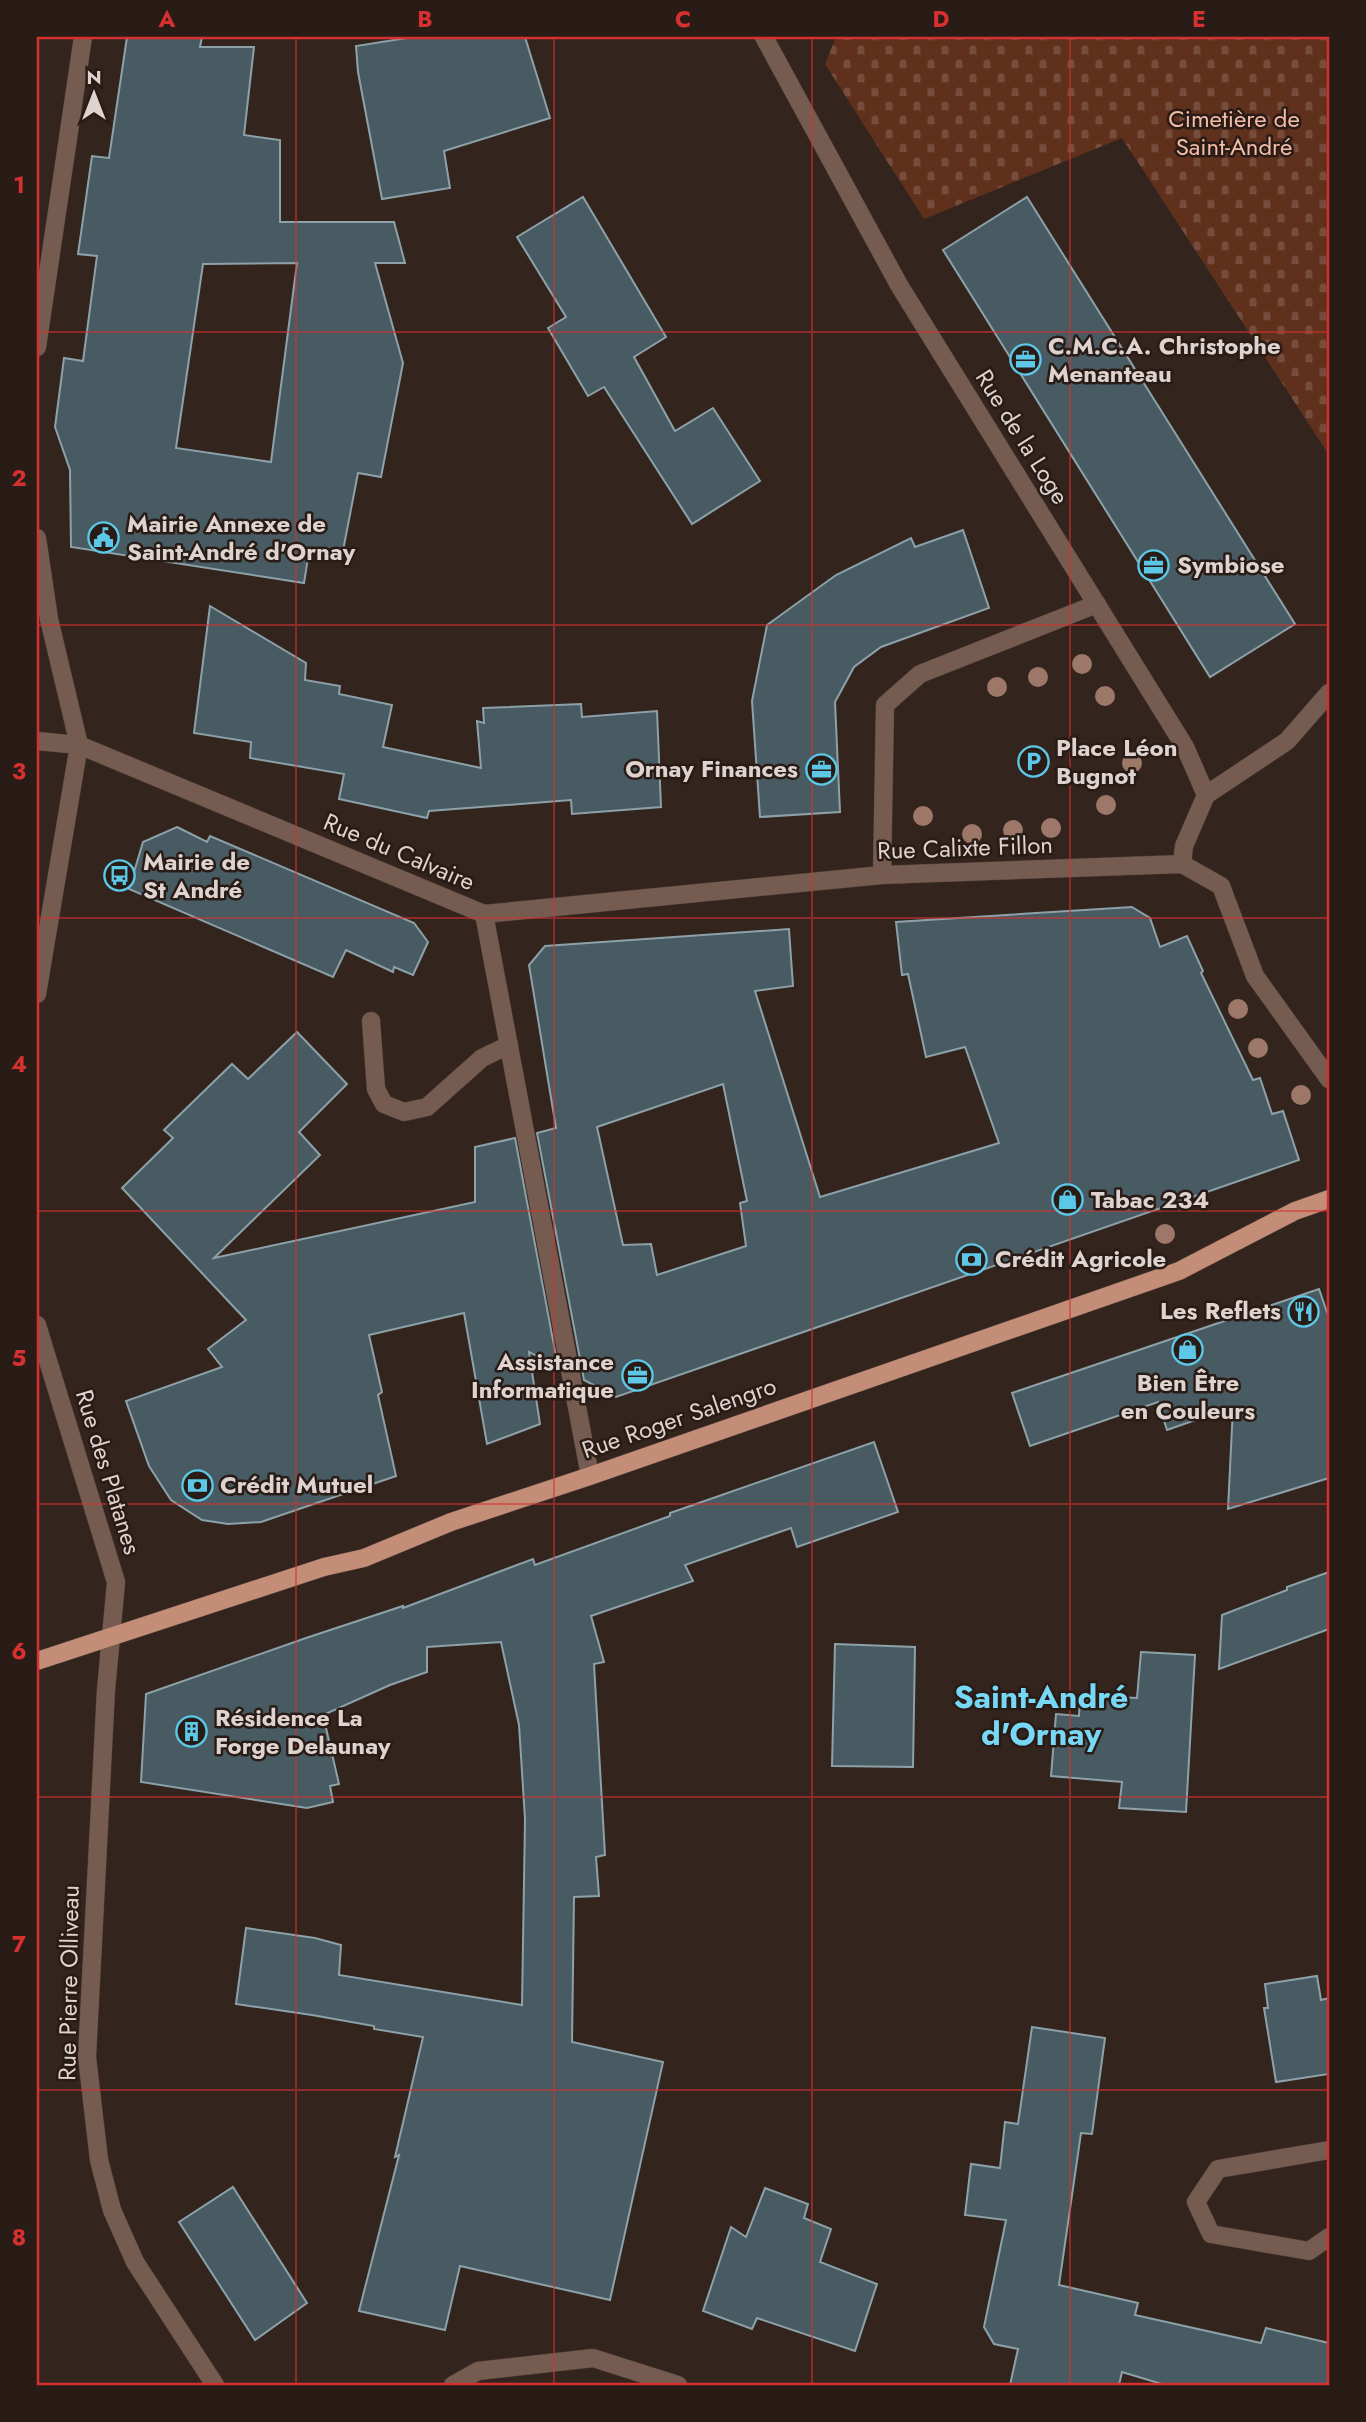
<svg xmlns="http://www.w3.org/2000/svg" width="1366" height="2422" font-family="Jost,sans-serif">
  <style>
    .cemetery { fill: url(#cemetery-stones) }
    .building { fill: #485b62; stroke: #8ca1a8; stroke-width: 2; fill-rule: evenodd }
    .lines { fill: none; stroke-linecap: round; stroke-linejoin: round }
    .minor-casing { stroke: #4e403a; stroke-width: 19 }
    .major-casing { stroke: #4e403a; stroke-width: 19 }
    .minor { stroke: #765b51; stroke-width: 18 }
    .major { stroke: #c48d77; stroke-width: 18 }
    .tree { fill: #9d7869 }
    .grid { fill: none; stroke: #d63130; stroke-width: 2; stroke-opacity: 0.55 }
    .labels { text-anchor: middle; stroke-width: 5; stroke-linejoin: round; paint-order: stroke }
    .park-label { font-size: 24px; fill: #f3bca7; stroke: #291b15 }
    .poi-label { font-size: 24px; font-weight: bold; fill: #ded3cf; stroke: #291b15; text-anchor: start }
    .street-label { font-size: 24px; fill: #ded3cf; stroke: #291b15 }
    .district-label { font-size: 32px; font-weight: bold; fill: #77d8f6; stroke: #291b15 }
    .neatline { fill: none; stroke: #d63130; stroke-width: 2.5 }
    .grid-label { font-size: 23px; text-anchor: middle; font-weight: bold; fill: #d63130 }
  </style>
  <defs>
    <pattern id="cemetery-stones" width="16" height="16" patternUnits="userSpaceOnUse" patternTransform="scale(1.75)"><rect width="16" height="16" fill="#5f301c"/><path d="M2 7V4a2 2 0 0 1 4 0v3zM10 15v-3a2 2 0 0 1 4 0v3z" fill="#764d3c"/></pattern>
  </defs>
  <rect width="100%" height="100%" fill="#33241e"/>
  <path class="cemetery" d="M836 37H1329V455L1122 138 924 219 825 64Z"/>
  <g class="building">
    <path d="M127 37H202L200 47H254L244 135 280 140V222H394L405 263H375L403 363 381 477 358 473 342 556 309 552 304 583 71 547 70 470 55 427 64 358 83 361 97 256 78 254 92 156 109 158ZM297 263 271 462 176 448 203 264Z"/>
    <path d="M413 37H525L550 118 444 151 450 188 382 199 358 72 356 46Z"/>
    <path d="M583 197 666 337 634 357 675 431 713 408 760 481 692 524 604 387 588 396 548 328 566 317 517 237Z"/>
    <path d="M1027 197 1295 624 1210 677 943 250Z"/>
    <path d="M963 530 989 608 881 647 854 667 835 702 840 812 760 817 752 701 767 625 836 575 911 538 915 547Z"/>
    <path d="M210 606 306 663 305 680 340 686 339 694 392 705 383 747 481 768 477 721 484 723 483 708 581 704 582 717 657 711 661 807 572 814 571 800 429 811 427 818 339 799 344 774 250 758 251 742 194 733Z"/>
    <path d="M177 827 207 842 210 836 414 923 428 942 413 975 394 967 393 972 346 950 333 977 129 889 143 842Z"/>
    <path d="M1132 907 1150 918 1160 947 1187 936 1203 971 1201 973 1253 1080 1260 1078 1272 1114 1283 1111 1299 1160 616 1397 584 1380 537 1133 556 1128 529 965 545 946 789 929 793 986 755 991 820 1197 999 1143 965 1047 926 1057 908 974 902 975 896 922ZM723 1084 747 1201 740 1203 746 1246 657 1275 651 1244 623 1245 597 1127Z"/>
    <path d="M297 1032 347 1084 299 1132 320 1155 214 1258 475 1202V1147L515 1138 558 1367 529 1352 540 1424 487 1444 464 1313 369 1335 382 1392 378 1395 396 1476 261 1522 228 1524 202 1520 171 1500 149 1466 126 1401 222 1367 208 1349 246 1320 122 1188 173 1138 164 1130 232 1064 248 1079Z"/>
    <path d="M1319 1289 1329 1318V1478L1228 1509 1233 1407 1167 1430 1158 1402 1030 1446 1012 1393Z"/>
    <path d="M874 1442 898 1512 797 1547 791 1528 685 1565 693 1581 591 1616 604 1662 594 1664 605 1855 596 1857 599 1896 574 1897 572 2042 663 2062 610 2300 460 2266 445 2330 359 2311 399 2155 395 2157 423 2037 374 2029V2026L312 2015 236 2004 246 1928 315 1938 341 1945 339 1975 522 2005 525 1819 519 1725 501 1642 427 1647V1672L390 1685 323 1715 339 1784 330 1786 333 1802 307 1808 141 1782 146 1694 306 1638 403 1606V1608L533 1559 535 1565 670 1516V1513Z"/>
    <path d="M1329 1572V1629L1219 1669 1222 1615 1287 1590V1587Z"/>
    <path d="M835 1644 915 1647 913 1767 832 1766Z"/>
    <path d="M1141 1652 1195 1655 1186 1812 1119 1808 1122 1782 1051 1776 1056 1714 1079 1716 1080 1695 1137 1698Z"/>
    <path d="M1317 1976 1321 2000 1329 1998V2074L1276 2082 1264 2008H1268L1265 1984Z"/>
    <path d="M1032 2027 1105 2038 1092 2134 1081 2133 1059 2285 1138 2303 1135 2315 1261 2343 1266 2328 1329 2343V2385H1165L1122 2372 1119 2385H1010L1018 2349 994 2344 984 2327 1006 2220 965 2215 971 2164 1000 2168 1005 2122 1018 2124Z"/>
    <path d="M233 2187 307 2303 255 2340 179 2222Z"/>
    <path d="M765 2188 808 2204 804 2218 831 2229 820 2262 877 2284 855 2351 757 2318 752 2329 703 2311 731 2227 746 2237Z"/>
  </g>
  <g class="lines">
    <defs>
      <g id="minor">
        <path d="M764 37 899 285 1185 747 1206 795 1184 846 1182 864"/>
        <path d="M37 347 83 37"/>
        <path d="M37 538 49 619 79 745 37 994"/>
        <path d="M37 741 79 745 484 914 882 875 1182 864 1221 886 1255 976 1329 1079"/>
        <path d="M1206 795 1287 741 1329 693"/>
        <path d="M882 875 885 705 920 674 1097 604"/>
        <path d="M484 914 590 1476"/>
        <path d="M371 1021 376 1089 384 1104 404 1112 427 1107 482 1058 509 1045"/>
        <path d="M37 1325 116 1582 106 1690 87 2057 99 2160 112 2210 135 2262 215 2385"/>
        <path d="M1329 2150 1218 2169 1196 2202 1211 2234 1309 2251 1329 2237"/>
        <path d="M453 2385 478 2371 593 2358 678 2385"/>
      </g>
      <path id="major" d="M37 1661 324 1567 364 1558 451 1522 590 1476 1179 1271 1295 1211 1329 1199"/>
    </defs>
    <use href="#minor" class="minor-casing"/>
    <use href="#major" class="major-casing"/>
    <use href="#minor" class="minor"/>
    <use href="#major" class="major"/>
  </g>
  <g class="tree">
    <circle cx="1082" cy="664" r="10"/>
    <circle cx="1038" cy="677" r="10"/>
    <circle cx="997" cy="687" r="10"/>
    <circle cx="1105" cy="696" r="10"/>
    <circle cx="1132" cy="763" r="10"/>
    <circle cx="1106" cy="805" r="10"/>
    <circle cx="923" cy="816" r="10"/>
    <circle cx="1051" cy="828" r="10"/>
    <circle cx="1013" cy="830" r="10"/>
    <circle cx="972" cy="834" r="10"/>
    <circle cx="1238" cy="1009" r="10"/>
    <circle cx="1258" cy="1048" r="10"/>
    <circle cx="1301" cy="1095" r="10"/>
    <circle cx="1165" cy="1234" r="10"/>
  </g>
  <path class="grid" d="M296 37V2385M554 37V2385M812 37V2385M1070 37V2385M37 332H1329M37 625H1329M37 918H1329M37 1211H1329M37 1504H1329M37 1797H1329M37 2090H1329"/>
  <defs>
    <symbol id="office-ring" viewBox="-11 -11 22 22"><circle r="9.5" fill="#291b15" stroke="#5cc7e7" stroke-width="1.5"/><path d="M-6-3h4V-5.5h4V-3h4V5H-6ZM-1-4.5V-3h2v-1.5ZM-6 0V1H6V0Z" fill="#5cc7e7"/></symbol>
    <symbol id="civic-ring" viewBox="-11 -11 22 22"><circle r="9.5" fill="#291b15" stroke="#5cc7e7" stroke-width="1.5"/><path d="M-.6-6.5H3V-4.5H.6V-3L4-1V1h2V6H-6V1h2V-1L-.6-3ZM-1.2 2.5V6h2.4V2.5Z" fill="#5cc7e7"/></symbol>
    <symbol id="parking-ring" viewBox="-11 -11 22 22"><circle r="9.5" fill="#291b15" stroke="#5cc7e7" stroke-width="1.5"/><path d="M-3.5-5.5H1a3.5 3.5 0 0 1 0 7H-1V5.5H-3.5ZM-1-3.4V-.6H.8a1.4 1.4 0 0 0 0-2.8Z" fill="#5cc7e7"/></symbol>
    <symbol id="bus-ring" viewBox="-11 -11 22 22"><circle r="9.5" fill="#291b15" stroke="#5cc7e7" stroke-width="1.5"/><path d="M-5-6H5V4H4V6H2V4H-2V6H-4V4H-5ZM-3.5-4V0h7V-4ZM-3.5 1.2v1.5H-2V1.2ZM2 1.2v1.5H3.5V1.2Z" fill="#5cc7e7"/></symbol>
    <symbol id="shop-ring" viewBox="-11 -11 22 22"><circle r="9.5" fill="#291b15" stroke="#5cc7e7" stroke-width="1.5"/><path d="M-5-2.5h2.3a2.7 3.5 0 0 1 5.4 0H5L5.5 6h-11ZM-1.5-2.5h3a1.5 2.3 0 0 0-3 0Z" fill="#5cc7e7"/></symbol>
    <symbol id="bank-ring" viewBox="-11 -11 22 22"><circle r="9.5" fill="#291b15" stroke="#5cc7e7" stroke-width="1.5"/><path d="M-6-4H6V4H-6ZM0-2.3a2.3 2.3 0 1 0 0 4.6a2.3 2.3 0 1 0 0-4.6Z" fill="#5cc7e7"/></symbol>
    <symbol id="restaurant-ring" viewBox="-11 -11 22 22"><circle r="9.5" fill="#291b15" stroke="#5cc7e7" stroke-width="1.5"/><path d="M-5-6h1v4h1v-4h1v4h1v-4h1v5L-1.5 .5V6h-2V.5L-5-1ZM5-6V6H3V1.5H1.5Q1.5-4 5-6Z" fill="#5cc7e7"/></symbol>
    <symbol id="building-ring" viewBox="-11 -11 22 22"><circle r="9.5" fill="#291b15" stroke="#5cc7e7" stroke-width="1.5"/><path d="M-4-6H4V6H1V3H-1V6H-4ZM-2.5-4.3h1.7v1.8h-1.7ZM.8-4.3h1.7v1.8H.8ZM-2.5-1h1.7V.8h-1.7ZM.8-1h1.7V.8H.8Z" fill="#5cc7e7"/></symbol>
  </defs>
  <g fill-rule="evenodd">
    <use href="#office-ring" x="1008" y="342" width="35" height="35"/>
    <use href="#civic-ring" x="86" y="520" width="35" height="35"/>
    <use href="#office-ring" x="1136" y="548" width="35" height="35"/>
    <use href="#parking-ring" x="1016" y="744" width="35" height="35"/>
    <use href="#office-ring" x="804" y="752" width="35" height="35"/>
    <use href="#bus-ring" x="102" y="858" width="35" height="35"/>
    <use href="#shop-ring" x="1050" y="1182" width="35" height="35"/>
    <use href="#bank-ring" x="954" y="1242" width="35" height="35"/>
    <use href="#restaurant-ring" x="1286" y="1294" width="35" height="35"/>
    <use href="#shop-ring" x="1170" y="1332" width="35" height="35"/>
    <use href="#office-ring" x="620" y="1358" width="35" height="35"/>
    <use href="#bank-ring" x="180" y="1468" width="35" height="35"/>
    <use href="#building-ring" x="174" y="1714" width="35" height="35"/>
  </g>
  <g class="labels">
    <g class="park-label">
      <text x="1234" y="127">Cimetière de<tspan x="1234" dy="28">Saint-André</tspan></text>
    </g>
    <g class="poi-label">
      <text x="1048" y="354">C.M.C.A. Christophe<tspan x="1048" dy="28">Menanteau</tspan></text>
      <text x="127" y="532">Mairie Annexe de<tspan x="127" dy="28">Saint-André d'Ornay</tspan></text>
      <text x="1177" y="573">Symbiose</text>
      <text x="1056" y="756">Place Léon<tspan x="1056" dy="28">Bugnot</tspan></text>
      <text x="798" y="777" text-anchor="end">Ornay Finances</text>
      <text x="143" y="870">Mairie de<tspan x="143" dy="28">St André</tspan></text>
      <text x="1091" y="1208">Tabac 234</text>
      <text x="995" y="1267">Crédit Agricole</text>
      <text x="1281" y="1319" text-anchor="end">Les Reflets</text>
      <text x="614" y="1370" text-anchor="end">Assistance<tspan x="614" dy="28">Informatique</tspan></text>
      <text x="1188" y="1391" text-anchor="middle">Bien Être<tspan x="1188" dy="28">en Couleurs</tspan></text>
      <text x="220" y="1493">Crédit Mutuel</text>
      <text x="215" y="1726">Résidence La<tspan x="215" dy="28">Forge Delaunay</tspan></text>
    </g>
    <g class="street-label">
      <text transform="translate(1022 437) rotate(58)" y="8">Rue de la Loge</text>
      <text transform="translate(965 848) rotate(-2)" y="8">Rue Calixte Fillon</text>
      <text transform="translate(399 852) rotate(23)" y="8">Rue du Calvaire</text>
      <text transform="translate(679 1418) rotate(-19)" y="8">Rue Roger Salengro</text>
      <text transform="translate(108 1472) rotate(73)" y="8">Rue des Platanes</text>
      <text transform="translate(69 1983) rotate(-89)" y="8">Rue Pierre Olliveau</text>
    </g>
    <g class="district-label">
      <text x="1041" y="1708">Saint-André<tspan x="1041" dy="37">d'Ornay</tspan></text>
    </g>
  </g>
  <rect width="1366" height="2422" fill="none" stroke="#291b15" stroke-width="77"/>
  <g transform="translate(94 94)" stroke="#291b15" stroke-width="5" paint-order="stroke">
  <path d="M0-5L12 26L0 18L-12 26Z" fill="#ded3cf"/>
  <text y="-10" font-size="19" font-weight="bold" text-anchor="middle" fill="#ded3cf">N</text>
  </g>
  <rect x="38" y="38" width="1290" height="2346" class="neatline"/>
  <g class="grid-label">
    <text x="167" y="27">A</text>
    <text x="425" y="27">B</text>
    <text x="683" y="27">C</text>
    <text x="941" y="27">D</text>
    <text x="1199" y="27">E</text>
    <text x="19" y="193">1</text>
    <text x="19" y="486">2</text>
    <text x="19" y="779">3</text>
    <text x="19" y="1072">4</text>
    <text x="19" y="1366">5</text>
    <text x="19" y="1659">6</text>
    <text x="19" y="1952">7</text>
    <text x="19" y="2245">8</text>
  </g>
</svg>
